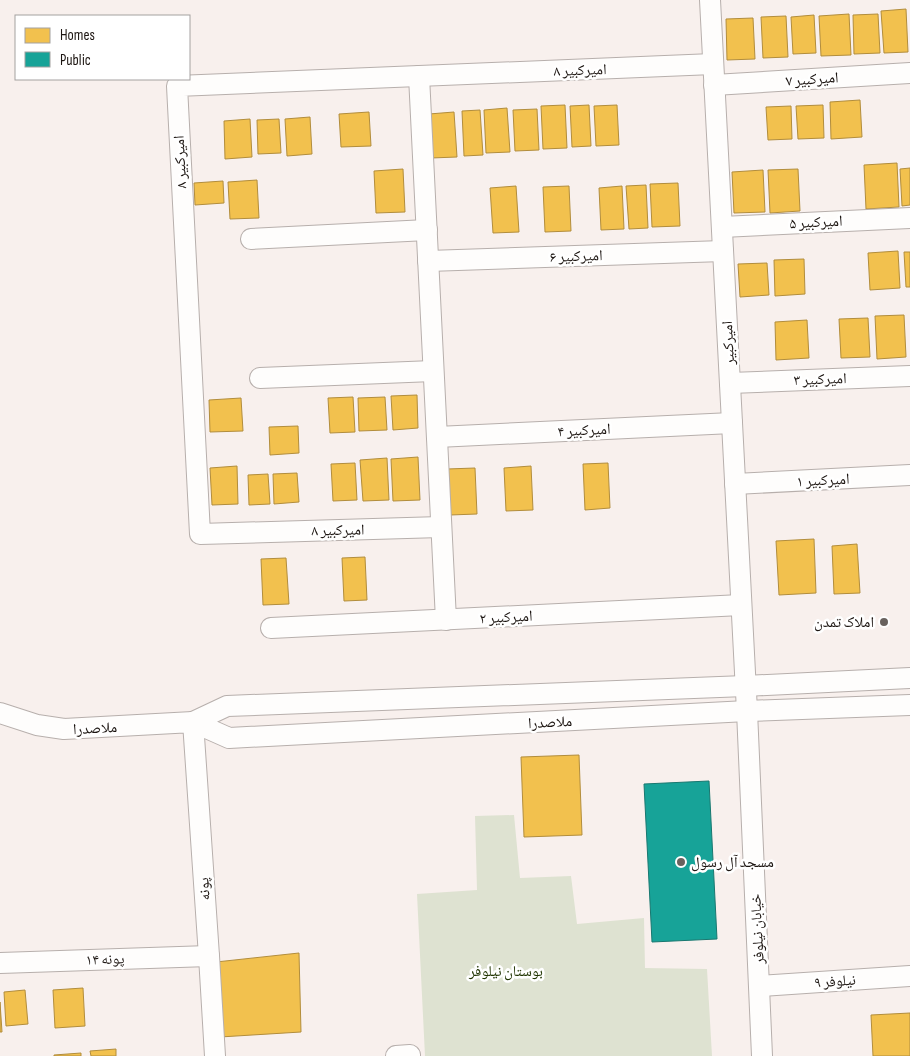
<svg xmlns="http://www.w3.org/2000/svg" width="910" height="1056" font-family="'Sofia Sans Condensed','Noto Naskh Arabic',sans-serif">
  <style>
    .green { fill: #dee2d1 }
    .homes { fill: #f2c14e; stroke: #b28d3c }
    .public { fill: #17a398; stroke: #187870 }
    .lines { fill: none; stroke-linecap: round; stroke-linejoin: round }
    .minor-casing { stroke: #b7afac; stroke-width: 22 }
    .minor { stroke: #fefdfc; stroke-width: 20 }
    .poi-dot { fill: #69625e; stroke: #fff; stroke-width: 2 }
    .labels { text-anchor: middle; stroke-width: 5; stroke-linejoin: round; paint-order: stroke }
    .street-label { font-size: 15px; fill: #1c1511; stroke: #fff }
    .poi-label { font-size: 15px; fill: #1c1511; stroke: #fff; text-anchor: end }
    .park-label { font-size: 15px; fill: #203400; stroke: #fff }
  </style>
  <rect width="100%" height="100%" fill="#f8f0ed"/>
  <path class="green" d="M514 815 520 878 571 876 577 924 644 918 645 968 707 969 712 1056H425L417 894 477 890 475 816Z"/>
  <g class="homes">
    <path d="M906 9 908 52 884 53 881 11Z"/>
    <path d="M849 14 851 55 821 56 819 16Z"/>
    <path d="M878 14 880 53 854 54 853 15Z"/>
    <path d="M814 15 816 53 793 54 791 17Z"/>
    <path d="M786 16 788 57 763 58 761 17Z"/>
    <path d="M753 18 755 59 727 60 726 19Z"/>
    <path d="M860 100 862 137 831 139 830 102Z"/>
    <path d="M565 105 567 148 543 149 541 106Z"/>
    <path d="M589 105 591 146 572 147 570 106Z"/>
    <path d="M617 105 619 145 596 146 594 106Z"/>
    <path d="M823 105 824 138 798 139 796 106Z"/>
    <path d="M791 106 792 139 768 140 766 107Z"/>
    <path d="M507 108 510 152 486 153 484 110Z"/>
    <path d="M537 109 539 150 515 151 513 110Z"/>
    <path d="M480 110 483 155 464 156 462 111Z"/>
    <path d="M369 112 371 146 341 147 339 114Z"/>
    <path d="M454 112 457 157 431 158 429 114Z"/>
    <path d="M310 117 312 154 287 156 285 119Z"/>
    <path d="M250 119 252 157 225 159 224 121Z"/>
    <path d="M279 119 281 153 258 154 257 120Z"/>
    <path d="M897 163 899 207 866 209 864 165Z"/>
    <path d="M910 168V205L902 206 900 169Z"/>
    <path d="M403 169 405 212 376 213 374 171Z"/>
    <path d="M798 169 800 211 770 213 768 170Z"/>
    <path d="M763 170 765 212 734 213 732 172Z"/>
    <path d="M257 180 259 218 230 219 228 182Z"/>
    <path d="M223 181 224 203 195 205 194 183Z"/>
    <path d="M678 183 680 226 652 227 650 184Z"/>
    <path d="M646 185 648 228 629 229 626 186Z"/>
    <path d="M516 186 519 232 493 233 490 188Z"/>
    <path d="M569 186 571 231 545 232 543 187Z"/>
    <path d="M622 186 624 229 601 230 599 188Z"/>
    <path d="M898 251 900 288 870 290 868 253Z"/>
    <path d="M904 252H910V287H906Z"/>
    <path d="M804 259 805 294 775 296 774 260Z"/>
    <path d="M767 263 769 295 740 297 738 264Z"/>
    <path d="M904 315 906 357 877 359 875 316Z"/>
    <path d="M868 318 870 357 841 358 839 319Z"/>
    <path d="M807 320 809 358 776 360 775 322Z"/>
    <path d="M417 395 418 428 393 430 391 396Z"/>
    <path d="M353 397 355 432 330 433 328 398Z"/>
    <path d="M385 397 387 430 359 431 358 398Z"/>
    <path d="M241 398 243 431 210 432 209 400Z"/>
    <path d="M298 426 299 453 270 455 269 427Z"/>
    <path d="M418 457 420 500 393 501 391 459Z"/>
    <path d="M387 458 389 500 363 501 360 460Z"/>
    <path d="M355 463 357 500 333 501 331 464Z"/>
    <path d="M608 463 610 508 585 510 583 464Z"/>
    <path d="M237 466 238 504 212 505 210 468Z"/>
    <path d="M531 466 533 510 506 511 504 468Z"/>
    <path d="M475 468 477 514 450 515 447 469Z"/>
    <path d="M297 473 299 502 274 504 273 474Z"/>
    <path d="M268 474 270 504 249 505 248 475Z"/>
    <path d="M814 539 816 593 779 595 776 541Z"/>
    <path d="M857 544 860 593 834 594 832 546Z"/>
    <path d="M365 557 367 600 344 601 342 558Z"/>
    <path d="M286 558 289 604 263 605 261 559Z"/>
    <path d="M579 755 582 835 524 837 521 757Z"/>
    <path d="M299 953 301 1032 220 1037 216 962Z"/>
    <path d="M83 988 85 1026 55 1028 53 990Z"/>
    <path d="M25 990 28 1024 6 1026 4 992Z"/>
    <path d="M0 1002 2 1032H0Z"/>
    <path d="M910 1013V1056H873L871 1015Z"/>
    <path d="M116 1049V1056H91L90 1051Z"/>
    <path d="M81 1053V1056H54V1055Z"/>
  </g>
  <path class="public" d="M709 781 717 939 652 942 644 784Z"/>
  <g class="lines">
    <defs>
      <g id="minor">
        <path d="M710 0 747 711 762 1056"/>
        <path d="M419 76 446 620"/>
        <path d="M714 85 910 73"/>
        <path d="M722 227 910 218"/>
        <path d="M251 239 427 230"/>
        <path d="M428 261 723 251"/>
        <path d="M260 378 433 371"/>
        <path d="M730 383 910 376"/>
        <path d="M437 437 732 423"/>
        <path d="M735 484 910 475"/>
        <path d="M441 527 200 534 177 86 713 64"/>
        <path d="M271 628 741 605"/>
        <path d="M910 678 745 686 227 706 193 722 229 738 747 711 910 705"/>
        <path d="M0 713 37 725 64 729 193 722 209 956 215 1056"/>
        <path d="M0 963 209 956"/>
        <path d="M760 986 910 976"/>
        <path d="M396 1056 410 1055"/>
      </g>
    </defs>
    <use href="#minor" class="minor-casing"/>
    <use href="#minor" class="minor"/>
  </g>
  <g class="poi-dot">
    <circle cx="884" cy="622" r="5"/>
    <circle cx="681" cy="862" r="5"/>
  </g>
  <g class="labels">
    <g class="street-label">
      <text transform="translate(580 70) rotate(-2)" y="5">امیرکبیر ۸</text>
      <text transform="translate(812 79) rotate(-4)" y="5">امیرکبیر ۷</text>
      <text transform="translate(180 162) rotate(-93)" y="5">امیرکبیر ۸</text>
      <text transform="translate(816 222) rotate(-3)" y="5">امیرکبیر ۵</text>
      <text transform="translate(576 256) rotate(-2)" y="5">امیرکبیر ۶</text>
      <text transform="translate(728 343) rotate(-93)" y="5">امیرکبیر</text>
      <text transform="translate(820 379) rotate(-2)" y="5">امیرکبیر ۳</text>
      <text transform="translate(584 430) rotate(-3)" y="5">امیرکبیر ۴</text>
      <text transform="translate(823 480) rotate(-3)" y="5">امیرکبیر ۱</text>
      <text transform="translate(338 530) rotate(-1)" y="5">امیرکبیر ۸</text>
      <text transform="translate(506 617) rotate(-3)" y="5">امیرکبیر ۲</text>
      <text transform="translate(550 722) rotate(-3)" y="5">ملاصدرا</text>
      <text transform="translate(95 728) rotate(-3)" y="5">ملاصدرا</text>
      <text transform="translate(204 889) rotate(-94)" y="5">پونه</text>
      <text transform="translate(757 929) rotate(-93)" y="5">خیابان نیلوفر</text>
      <text transform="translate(105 959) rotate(-2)" y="5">پونه ۱۴</text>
      <text transform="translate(835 981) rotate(-4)" y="5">نیلوفر ۹</text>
    </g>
    <g class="poi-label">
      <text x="874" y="627">املاک تمدن</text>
      <text x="691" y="867" text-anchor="start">مسجد آل رسول</text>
    </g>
    <g class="park-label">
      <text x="506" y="976">بوستان نیلوفر</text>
    </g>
  </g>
  <rect x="15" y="15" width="175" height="65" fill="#ffffff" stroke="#a4a1a0"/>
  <rect x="25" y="28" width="25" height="15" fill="#f2c14e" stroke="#a4a1a0"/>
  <text x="60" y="40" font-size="15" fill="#1c1511">Homes</text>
  <rect x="25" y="52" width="25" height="15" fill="#17a398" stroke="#a4a1a0"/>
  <text x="60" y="65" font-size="15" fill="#1c1511">Public</text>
</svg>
